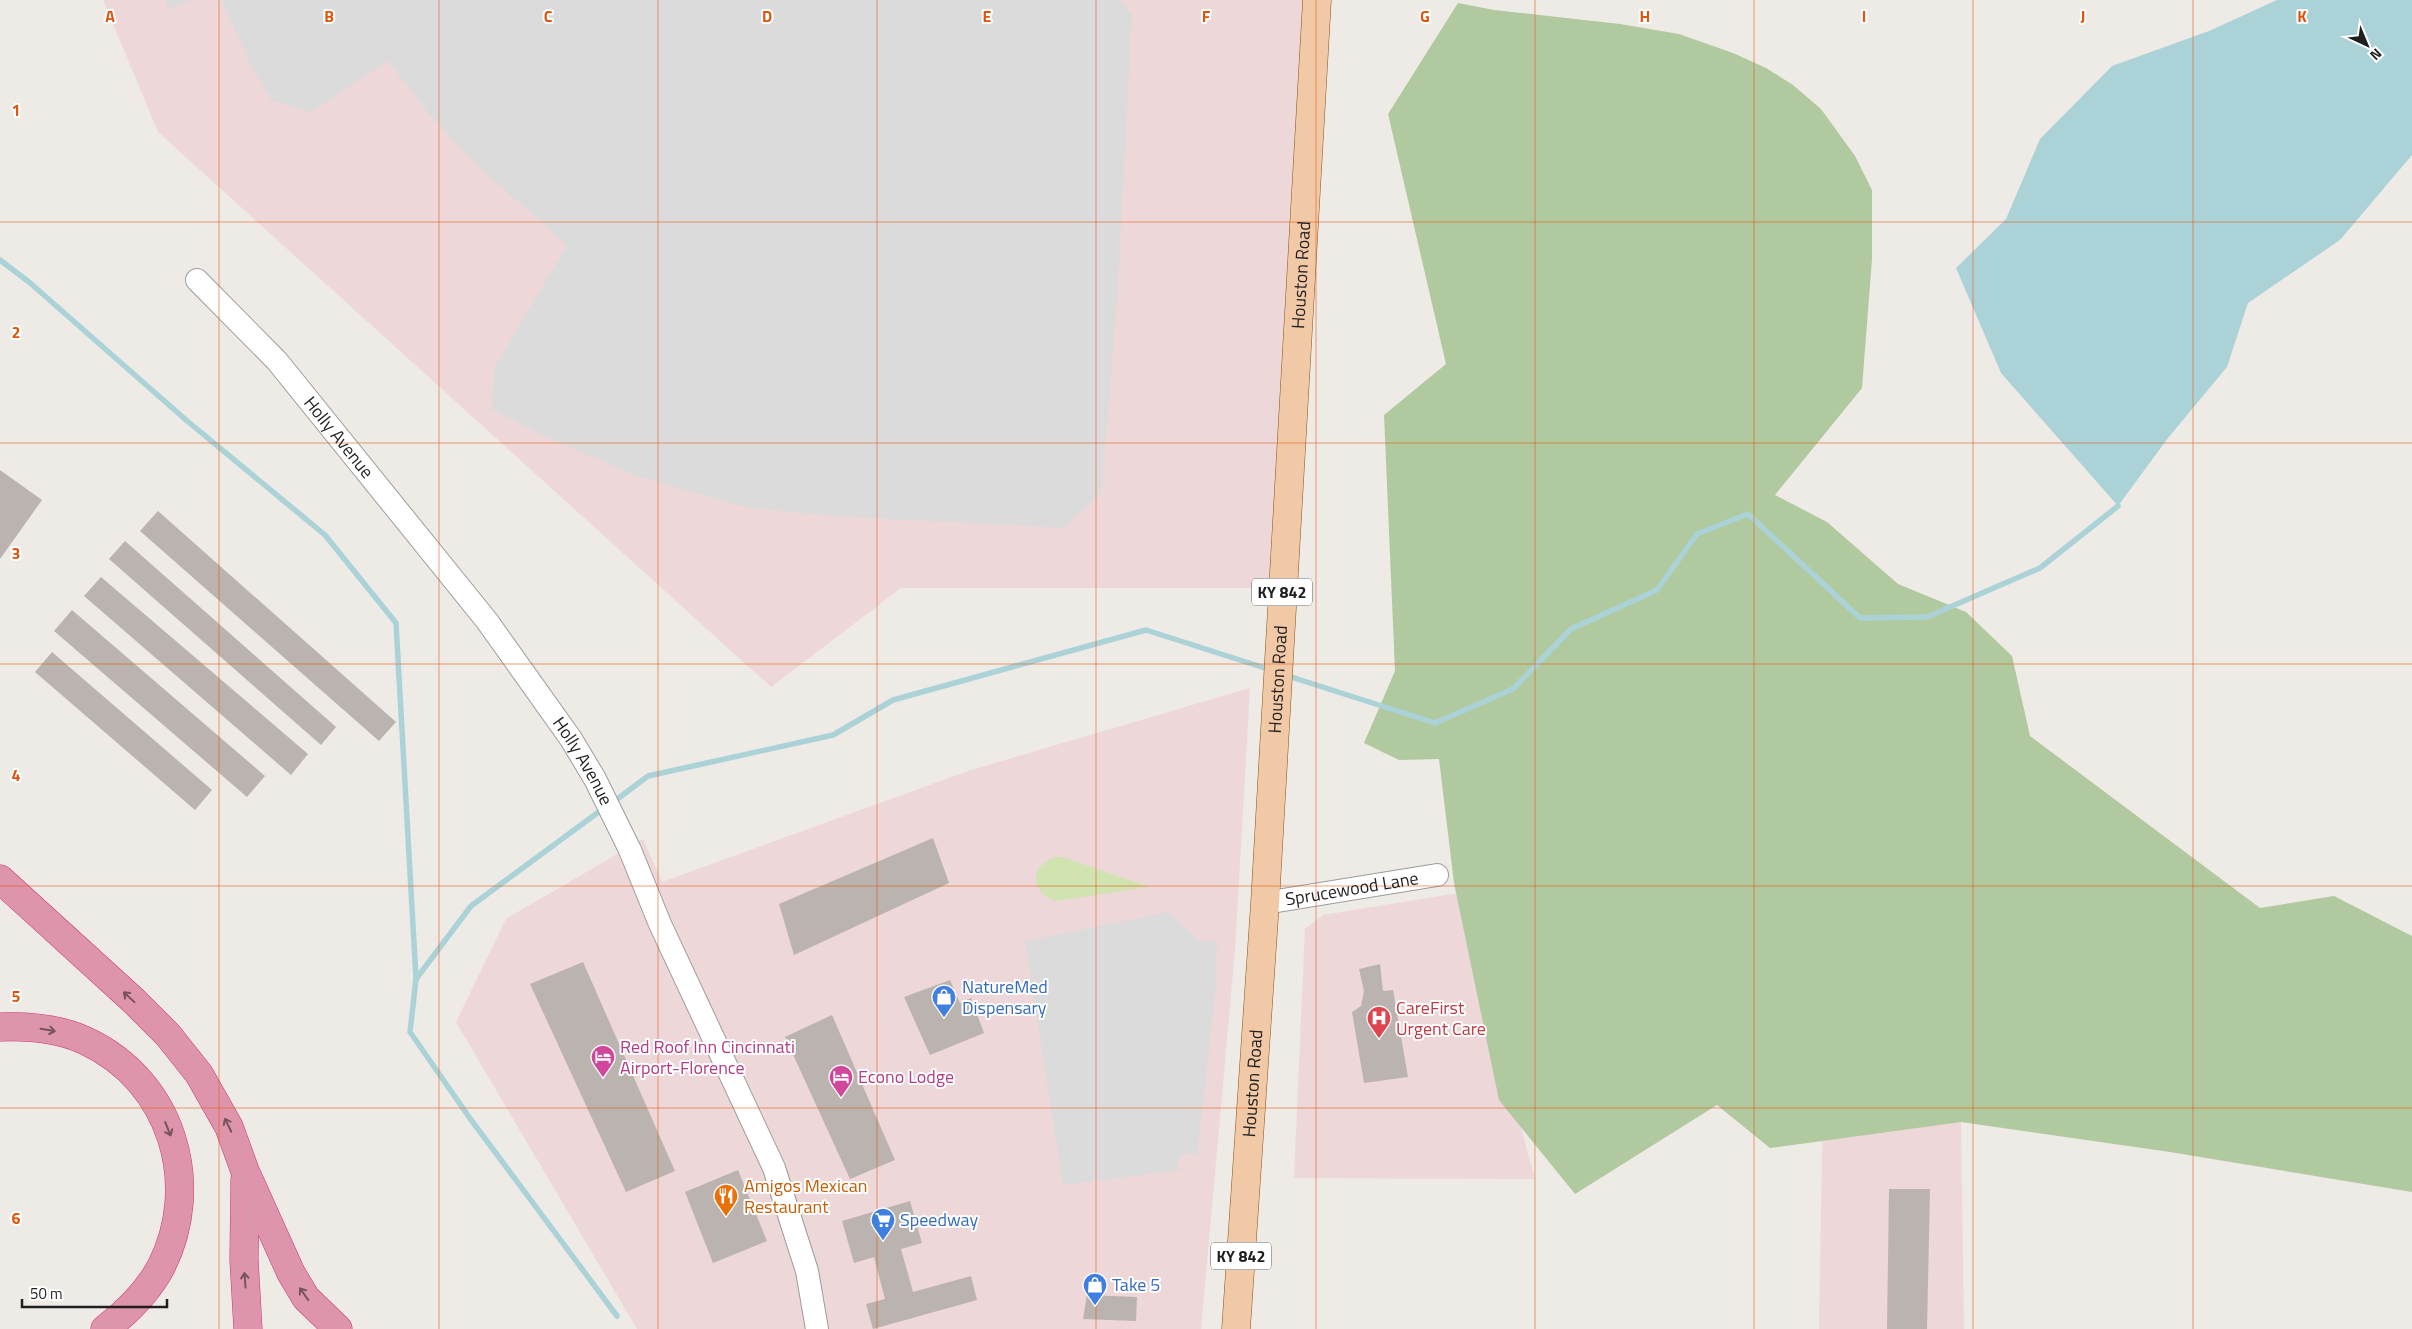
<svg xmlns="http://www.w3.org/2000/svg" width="2412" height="1329" font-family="'Titillium Web',sans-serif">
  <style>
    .commercial { fill: #edd7d9 }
    .grass { fill: #d0e3b1 }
    .forest { fill: #b0c99f }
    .parking { fill: #dbdbdb }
    .water { fill: #abd3d7 }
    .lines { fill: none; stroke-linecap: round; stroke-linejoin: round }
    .stream { stroke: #abd3d7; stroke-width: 5.5 }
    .building { fill: #bbb3af }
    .minor-casing { stroke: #9c9c9c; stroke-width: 24 }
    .primary-casing { stroke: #8a5310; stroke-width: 29 }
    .motorway-casing { stroke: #c8377a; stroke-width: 29 }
    .minor { stroke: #fff; stroke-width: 22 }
    .primary { stroke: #f2c9a7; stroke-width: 28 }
    .motorway { stroke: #de95ab; stroke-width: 28 }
    .oneway { stroke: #75545e }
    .grid { fill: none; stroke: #de560d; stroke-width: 1; stroke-opacity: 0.55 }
    .labels { text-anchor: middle; stroke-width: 4; stroke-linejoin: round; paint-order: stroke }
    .shield { fill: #fff; stroke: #626262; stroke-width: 1 }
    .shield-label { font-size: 16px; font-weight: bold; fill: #1f1f1f }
    .street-label { font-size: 18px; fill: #1f1f1f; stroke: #fff }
    .shop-label { font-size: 18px; fill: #366cbe; stroke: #fff; text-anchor: start }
    .health-label { font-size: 18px; fill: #be3a42; stroke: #fff; text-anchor: start }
    .hotel-label { font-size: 18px; fill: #b23c85; stroke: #fff; text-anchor: start }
    .food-label { font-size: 18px; fill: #c56008; stroke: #fff; text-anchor: start }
    .grid-label { font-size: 16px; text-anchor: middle; font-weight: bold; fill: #de560d; stroke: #fff; stroke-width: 4; stroke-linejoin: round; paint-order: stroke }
  </style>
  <rect width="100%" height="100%" fill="#eeeae6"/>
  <g class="commercial">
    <path d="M103 0H1317L1283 588H901L771 687 158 132Z"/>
    <path d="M1250 688 1235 950 1201 1329H637L456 1022 506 919 643 839 662 882 971 770Z"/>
    <path d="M1458 893 1535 1179 1294 1178 1305 929 1323 915Z"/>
    <path d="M1823 1100 1961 1122 1964 1329H1819Z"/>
  </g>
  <path class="grass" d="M1055 857H1063L1149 887 1056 901C1030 893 1029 866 1055 857Z"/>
  <path class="forest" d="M1458 3 1494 10 1620 24 1679 34 1733 53 1766 68 1793 85 1821 109 1855 156 1872 190V259L1862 388 1775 495 1827 522 1898 584 1966 612 2012 656 2030 736 2260 908 2334 896 2412 936V1192L2170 1152 1961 1122 1770 1148 1717 1105 1575 1194 1499 1100 1454 883 1439 759 1399 760 1364 743 1395 671 1384 415 1446 364 1388 114Z"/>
  <g class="parking">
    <path d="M165 0H192L168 9Z"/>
    <path d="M221 0H1120L1132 15 1117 302 1101 493 1064 528 833 516 745 507 637 476 546 437 492 409 494 368 567 245 477 166 429 114 388 61 311 112 272 101 253 69Z"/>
    <path d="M1169 912 1199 941H1217L1215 997 1197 1156 1192 1154H1184L1178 1160 1180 1170 1063 1185 1025 941Z"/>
  </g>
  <path class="water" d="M2277 0H2412V155L2340 240 2248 303 2227 367 2168 438 2118 506 2001 373 1956 268 2006 219 2040 139 2112 66 2209 31Z"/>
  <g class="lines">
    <g class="stream">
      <path d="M0 260 29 282 186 420 325 535 396 623 416 979 410 1032 469 1117 617 1316"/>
      <path d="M1285 675 1435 723 1513 689 1571 629 1657 590 1697 534 1748 514 1860 618 1927 617 2040 568 2118 506"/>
      <path d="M612 803 648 776 833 735 893 700 1146 630 1271 670"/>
      <path d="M416 979 471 906 604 808"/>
    </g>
  </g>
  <g class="building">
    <path d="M0 470 42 500 0 559Z"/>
    <path d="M158 511 396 722 379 741 140 531Z"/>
    <path d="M125 541 336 727 321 745 109 559Z"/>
    <path d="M101 577 308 754 291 775 84 596Z"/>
    <path d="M72 610 265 776 247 797 54 631Z"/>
    <path d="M52 652 212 790 195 810 35 672Z"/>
    <path d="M933 838 949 883 794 955 779 904Z"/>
    <path d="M583 962 675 1171 626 1192 530 984Z"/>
    <path d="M1380 964 1383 991 1393 990 1408 1077 1364 1083 1352 1012 1361 1006 1364 991 1359 969Z"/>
    <path d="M950 980 960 1003 971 998 984 1033 930 1055 904 997Z"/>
    <path d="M832 1015 895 1160 850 1179 785 1037Z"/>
    <path d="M738 1170 767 1241 713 1263 685 1192Z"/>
    <path d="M1889 1189H1930L1927 1329H1887Z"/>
    <path d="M910 1201 922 1243 901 1249 913 1292 971 1276 977 1300 873 1329 866 1304 885 1299 874 1257 854 1263 842 1221Z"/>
    <path d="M1087 1295 1137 1297 1136 1321 1083 1319Z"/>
  </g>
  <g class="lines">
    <defs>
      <g id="minor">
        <path id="s1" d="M197 280 277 361 487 621 571 739 595 779 630 850 660 924 774 1168 807 1271 817 1329"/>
        <path id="s2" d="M1265 903 1437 875"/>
      </g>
      <g id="primary">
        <path id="s3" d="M1236 1329 1265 903 1317 0"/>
      </g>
      <g id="motorway">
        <path d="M0 879 134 1001 168 1035 199 1074 229 1127 245 1171 291 1273 306 1298 338 1329"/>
        <path d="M0 1027C29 1026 59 1028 86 1041 172 1081 203 1184 161 1267 148 1291 126 1313 105 1329"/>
        <path d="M245 1180 244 1260 248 1329"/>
      </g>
    </defs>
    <use href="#minor" class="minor-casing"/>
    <use href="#primary" class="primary-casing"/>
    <use href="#motorway" class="motorway-casing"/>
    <use href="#minor" class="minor"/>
    <use href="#primary" class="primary"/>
    <use href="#motorway" class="motorway"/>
  </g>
  <defs><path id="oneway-shaft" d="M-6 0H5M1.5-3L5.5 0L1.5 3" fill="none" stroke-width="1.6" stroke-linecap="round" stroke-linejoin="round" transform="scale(1.25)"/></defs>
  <g class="oneway">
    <use href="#oneway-shaft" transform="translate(129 997) rotate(-137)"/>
    <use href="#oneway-shaft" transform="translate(48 1030) rotate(9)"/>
    <use href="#oneway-shaft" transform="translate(228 1125) rotate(-116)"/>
    <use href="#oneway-shaft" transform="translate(168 1129) rotate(68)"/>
    <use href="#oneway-shaft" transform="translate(245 1280) rotate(-94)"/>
    <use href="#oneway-shaft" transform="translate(304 1294) rotate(-125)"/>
  </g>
  <path class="grid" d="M219 0V1329M439 0V1329M658 0V1329M877 0V1329M1096 0V1329M1316 0V1329M1535 0V1329M1754 0V1329M1973 0V1329M2193 0V1329M0 222H2412M0 443H2412M0 664H2412M0 886H2412M0 1108H2412"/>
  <defs>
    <symbol id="shop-pin" viewBox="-11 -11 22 30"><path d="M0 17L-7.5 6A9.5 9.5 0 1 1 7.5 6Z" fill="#3f7fe0" stroke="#fff"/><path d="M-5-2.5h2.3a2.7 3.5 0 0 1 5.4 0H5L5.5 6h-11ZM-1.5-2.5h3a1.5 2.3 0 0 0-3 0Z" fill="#fff"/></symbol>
    <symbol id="hospital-pin" viewBox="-11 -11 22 30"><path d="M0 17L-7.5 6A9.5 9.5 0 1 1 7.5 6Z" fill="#e0444e" stroke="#fff"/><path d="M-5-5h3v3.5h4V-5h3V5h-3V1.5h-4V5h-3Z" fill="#fff"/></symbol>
    <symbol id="hotel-pin" viewBox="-11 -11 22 30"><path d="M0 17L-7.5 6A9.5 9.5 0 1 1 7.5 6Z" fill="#d1479c" stroke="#fff"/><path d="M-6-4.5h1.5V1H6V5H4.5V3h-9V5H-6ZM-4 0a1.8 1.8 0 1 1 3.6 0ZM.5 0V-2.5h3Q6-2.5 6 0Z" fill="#fff"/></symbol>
    <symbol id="restaurant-pin" viewBox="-11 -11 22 30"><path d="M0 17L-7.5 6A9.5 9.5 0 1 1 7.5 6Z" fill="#e8710a" stroke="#fff"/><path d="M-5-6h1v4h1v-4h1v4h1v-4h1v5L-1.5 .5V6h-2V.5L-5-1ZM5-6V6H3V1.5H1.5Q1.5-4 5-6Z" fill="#fff"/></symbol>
    <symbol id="supermarket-pin" viewBox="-11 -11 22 30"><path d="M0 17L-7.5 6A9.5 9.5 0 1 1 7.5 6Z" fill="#3f7fe0" stroke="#fff"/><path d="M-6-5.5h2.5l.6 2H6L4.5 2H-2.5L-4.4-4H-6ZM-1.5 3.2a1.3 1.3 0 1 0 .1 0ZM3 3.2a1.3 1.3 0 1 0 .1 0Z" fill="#fff"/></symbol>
  </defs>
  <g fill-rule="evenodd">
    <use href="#shop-pin" x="930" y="983" width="28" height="38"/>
    <use href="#hospital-pin" x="1365" y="1004" width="28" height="38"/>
    <use href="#hotel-pin" x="589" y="1043" width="28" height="38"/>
    <use href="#hotel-pin" x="827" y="1063" width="28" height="38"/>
    <use href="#restaurant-pin" x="712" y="1182" width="28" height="38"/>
    <use href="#supermarket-pin" x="869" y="1206" width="28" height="38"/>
    <use href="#shop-pin" x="1081" y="1271" width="28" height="38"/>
  </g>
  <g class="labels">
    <g class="shield">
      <rect x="1252" y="578.5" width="60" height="27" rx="4"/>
      <rect x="1211" y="1242.5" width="60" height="27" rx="4"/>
    </g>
    <g class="shield-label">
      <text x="1282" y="598">KY 842</text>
      <text x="1241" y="1262">KY 842</text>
    </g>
    <g class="street-label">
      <text dy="6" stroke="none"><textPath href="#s3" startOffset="1056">Houston Road</textPath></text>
      <text dy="6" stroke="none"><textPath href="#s1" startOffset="212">Holly Avenue</textPath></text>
      <text dy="6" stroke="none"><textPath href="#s3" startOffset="651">Houston Road</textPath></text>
      <text dy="6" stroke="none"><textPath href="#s1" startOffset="618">Holly Avenue</textPath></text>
      <text dy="6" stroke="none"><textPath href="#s2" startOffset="88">Sprucewood Lane</textPath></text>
      <text dy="6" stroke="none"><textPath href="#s3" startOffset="246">Houston Road</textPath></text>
    </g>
    <g class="shop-label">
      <text x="962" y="993">NatureMed<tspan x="962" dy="21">Dispensary</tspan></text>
      <text x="900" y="1226">Speedway</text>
      <text x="1112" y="1291">Take 5</text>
    </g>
    <g class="health-label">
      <text x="1396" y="1014">CareFirst<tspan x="1396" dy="21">Urgent Care</tspan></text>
    </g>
    <g class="hotel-label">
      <text x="620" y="1053">Red Roof Inn Cincinnati<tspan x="620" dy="21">Airport-Florence</tspan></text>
      <text x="858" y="1083">Econo Lodge</text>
    </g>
    <g class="food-label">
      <text x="744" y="1192">Amigos Mexican<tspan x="744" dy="21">Restaurant</tspan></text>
    </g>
  </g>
  <g class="grid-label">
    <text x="110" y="22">A</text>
    <text x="329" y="22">B</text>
    <text x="548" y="22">C</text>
    <text x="767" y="22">D</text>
    <text x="987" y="22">E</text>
    <text x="1206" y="22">F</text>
    <text x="1425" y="22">G</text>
    <text x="1645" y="22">H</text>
    <text x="1864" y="22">I</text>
    <text x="2083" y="22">J</text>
    <text x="2302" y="22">K</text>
    <text x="16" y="116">1</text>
    <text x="16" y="338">2</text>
    <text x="16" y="559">3</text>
    <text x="16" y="781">4</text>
    <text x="16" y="1002">5</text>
    <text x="16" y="1224">6</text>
  </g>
  <g transform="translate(2367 45) rotate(136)" stroke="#ffffff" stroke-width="4" paint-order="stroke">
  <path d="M0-4L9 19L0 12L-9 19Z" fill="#1f1f1f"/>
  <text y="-8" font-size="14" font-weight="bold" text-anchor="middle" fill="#1f1f1f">N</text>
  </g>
  <path d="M22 1299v8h145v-8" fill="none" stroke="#1f1f1f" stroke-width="2.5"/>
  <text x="30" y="1299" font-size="15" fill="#1f1f1f" stroke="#ffffff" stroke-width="4" paint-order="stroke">50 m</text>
</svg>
